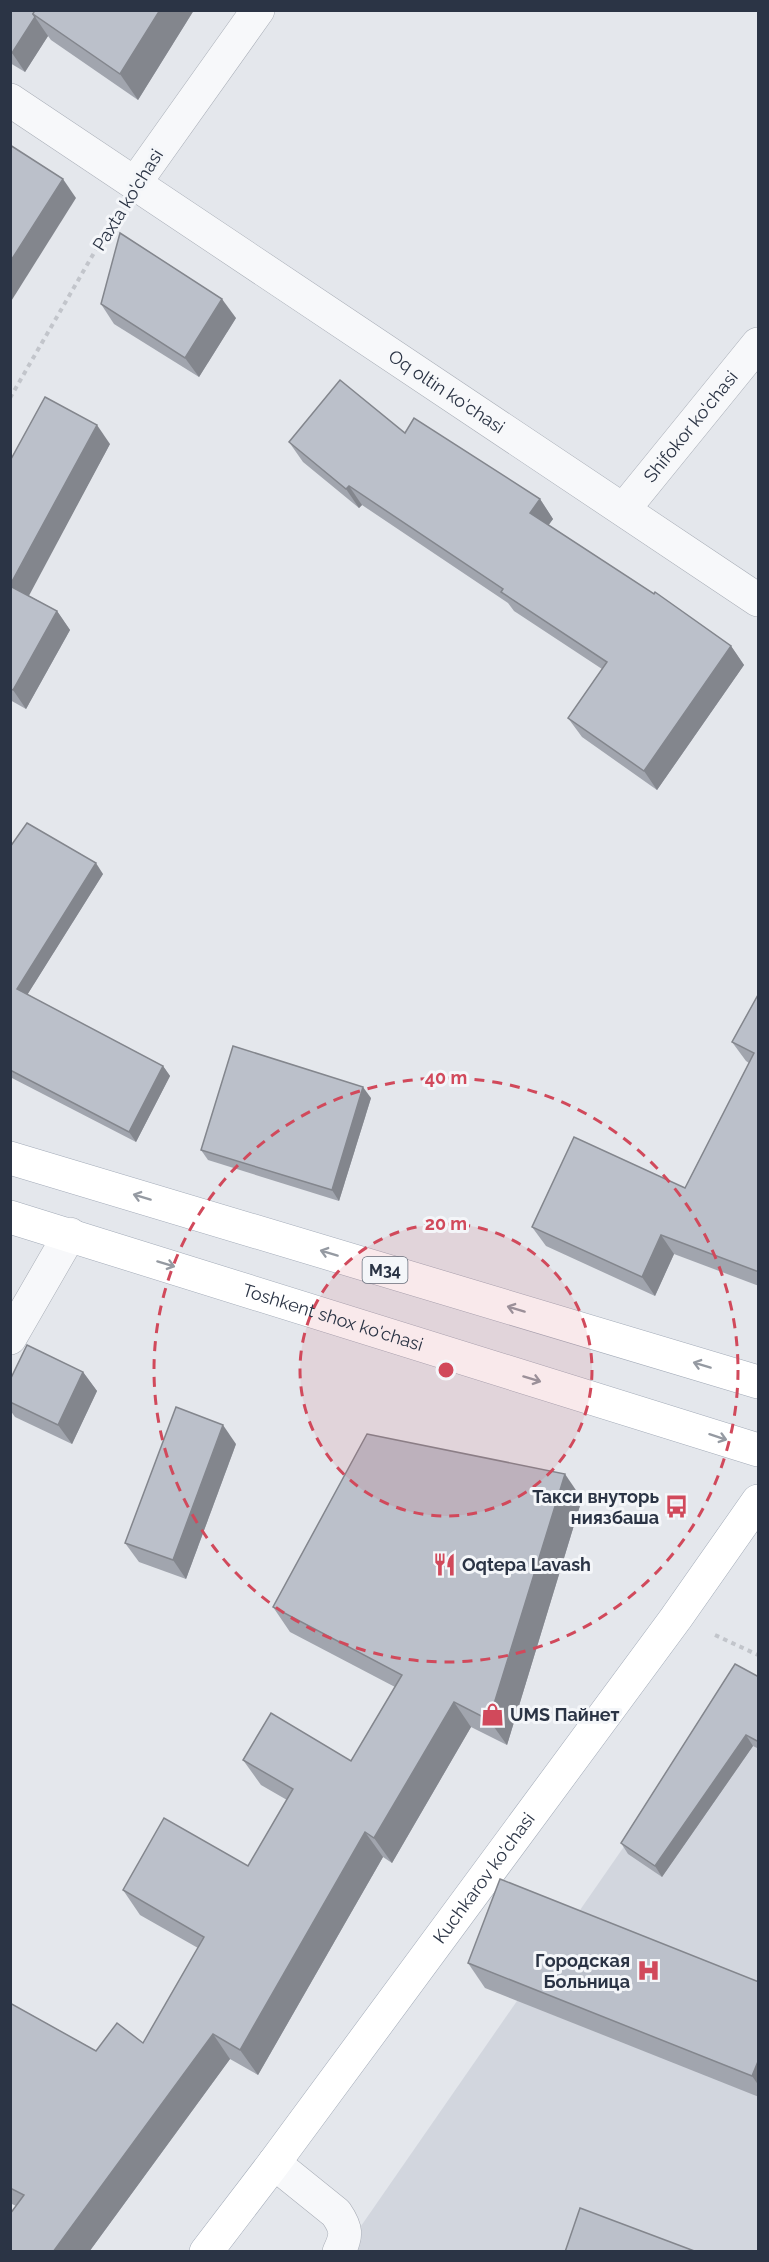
<svg xmlns="http://www.w3.org/2000/svg" width="769" height="2262" font-family="Raleway,sans-serif">
  <style>
    .built { fill: #d2d6de }
    .lines { fill: none; stroke-linecap: round; stroke-linejoin: round }
    .minor-casing { stroke: #a9aeb7; stroke-width: 34 }
    .major-casing { stroke: #a3abb8; stroke-width: 34 }
    .path { stroke: #c2c5cb; stroke-width: 4; stroke-dasharray: 4.5 4.5; stroke-linecap: butt }
    .minor { stroke: #f7f8fa; stroke-width: 33 }
    .major { stroke: #fff; stroke-width: 33 }
    .wall { fill: #a1a5ae }
    .shaded-wall { fill: #83868d }
    .building { fill: #bbc0ca; stroke: #83868d; stroke-width: 1.5 }
    .oneway { stroke: #959aa2 }
    .ring { fill: none; stroke: #d1495b; stroke-width: 3; stroke-dasharray: 10 8 }
    .labels { text-anchor: middle; stroke-width: 6; stroke-linejoin: round; paint-order: stroke }
    .shield { fill: #f4f6f9; stroke: #676e7b; stroke-width: 1.5 }
    .shield-label { font-size: 16px; font-weight: bold; fill: #2b3445 }
    .street-label { font-size: 18px; fill: #2b3445; stroke: #f4f6f9 }
    .poi-label { font-size: 18px; font-weight: bold; fill: #2b3445; stroke: #f4f6f9; text-anchor: end }
    .centre { fill: #d1495b; stroke: #f4f6f9; stroke-width: 3 }
    .ring-label { font-size: 18px; text-anchor: middle; font-weight: bold; fill: #d1495b; stroke: #f4f6f9; stroke-width: 6; stroke-linejoin: round; paint-order: stroke }
  </style>
  <rect width="100%" height="100%" fill="#e4e7ec"/>
  <path class="built" d="M738 1682 758 1691V2251L343 2252Z"/>
  <g class="lines">
    <defs>
      <g id="minor">
        <path id="s1" d="M10 100 758 600"/>
        <path d="M135 183 258 10"/>
        <path id="s2" d="M624 509 758 344"/>
        <path d="M10 1338 70 1234"/>
        <path d="M274 2163 336 2213C347 2229 347 2235 339 2252"/>
      </g>
      <g id="major">
        <path d="M10 1158 758 1382"/>
        <path id="s3" d="M10 1217 758 1450"/>
        <path id="s4" d="M206 2252 274 2163 676 1618 758 1501"/>
      </g>
    </defs>
    <use href="#minor" class="minor-casing"/>
    <use href="#major" class="major-casing"/>
    <g class="path">
      <path d="M10 398 113 220"/>
      <path d="M715 1635 758 1655"/>
    </g>
    <use href="#minor" class="minor"/>
    <use href="#major" class="major"/>
  </g>
  <g class="wall">
    <path d="M10 10H194L138 100 51 40 48 36 25 72 10 63Z"/>
    <path d="M101 304 236 318 199 377 114 324Z"/>
    <path d="M405 433 540 499 553 519 548 525 731 646 744 665 657 790 582 737 568 718 602 669 514 611 508 603 362 505 359 508 303 462 289 442Z"/>
    <path d="M110 444 28 595 57 611 70 630 26 709 10 700V461Z"/>
    <path d="M10 847 103 874 27 995 163 1066 170 1076 136 1142 10 1077Z"/>
    <path d="M759 993V1286L674 1254 655 1296 546 1246 532 1227 685 1188 749 1063 746 1061 732 1042Z"/>
    <path d="M371 1098 339 1201 208 1160 201 1150Z"/>
    <path d="M83 1372 97 1391 72 1444 15 1417 10 1410V1380Z"/>
    <path d="M236 1444 186 1579 139 1562 125 1543Z"/>
    <path d="M582 1499 507 1745 471 1727 392 1863 383 1857 258 2075 230 2059 89 2252H10L16 2206 10 2203V2003L96 2051 143 2043 198 1948 140 1915 123 1890 248 1866 287 1800 261 1785 243 1760 351 1761 395 1687 290 1632 273 1607Z"/>
    <path d="M759 1677V1749L753 1746 662 1877 628 1854 621 1843Z"/>
    <path d="M468 1963 759 1982V2097L485 1988Z"/>
  </g>
  <g class="shaded-wall">
    <path d="M160 10H194L138 100 120 74Z"/>
    <path d="M35 17 48 36 25 72 12 53Z"/>
    <path d="M63 179 76 198 10 303V262Z"/>
    <path d="M222 299 236 318 199 377 185 358Z"/>
    <path d="M97 425 110 444 24 605 10 585Z"/>
    <path d="M349 486 362 505 359 508 346 489Z"/>
    <path d="M540 499 553 519 543 533 530 513Z"/>
    <path d="M57 611 70 630 26 709 13 690Z"/>
    <path d="M731 646 744 665 657 790 644 771Z"/>
    <path d="M96 863 103 874 24 1000 17 989Z"/>
    <path d="M163 1066 170 1076 136 1142 129 1132Z"/>
    <path d="M363 1087 371 1098 339 1201 332 1190Z"/>
    <path d="M661 1235 674 1254 655 1296 642 1277Z"/>
    <path d="M83 1372 97 1391 72 1444 58 1425Z"/>
    <path d="M223 1425 236 1444 186 1579 173 1560Z"/>
    <path d="M565 1474 582 1499 507 1745 489 1720Z"/>
    <path d="M454 1702 471 1727 392 1863 374 1838Z"/>
    <path d="M746 1735 753 1746 662 1877 655 1866Z"/>
    <path d="M365 1832 383 1857 258 2075 240 2050Z"/>
    <path d="M213 2034 230 2059 89 2252H53Z"/>
    <path d="M759 2059V2086L752 2076Z"/>
  </g>
  <g class="building">
    <path d="M10 10H35L33 14 35 17 12 53 10 52Z"/>
    <path d="M35 10H160L120 74 33 14Z"/>
    <path d="M10 145 63 179 10 262Z"/>
    <path d="M120 233 222 299 185 358 101 304Z"/>
    <path d="M340 380 405 433 414 418 540 499 530 513 654 594 655 592 731 646 644 771 568 718 607 662 501 592 503 589 349 486 346 489 289 442Z"/>
    <path d="M45 397 97 425 10 585V461Z"/>
    <path d="M10 586 57 611 13 690 10 688Z"/>
    <path d="M27 823 96 863 17 989 163 1066 129 1132 10 1070V847Z"/>
    <path d="M759 993V1272L661 1235 642 1277 532 1227 574 1137 685 1188 754 1053 732 1042Z"/>
    <path d="M233 1046 363 1087 332 1190 201 1150Z"/>
    <path d="M27 1345 83 1372 58 1425 10 1402V1380Z"/>
    <path d="M176 1407 223 1425 173 1560 125 1543Z"/>
    <path d="M367 1434 565 1474 489 1720 454 1702 374 1838 365 1832 240 2050 213 2034 53 2252H10V2214L24 2195 10 2188V2003L96 2051 117 2023 143 2043 204 1937 123 1890 164 1818 248 1866 293 1789 243 1760 271 1713 351 1761 402 1675 273 1607Z"/>
    <path d="M735 1664 759 1677V1742L746 1735 655 1866 621 1843Z"/>
    <path d="M500 1879 759 1982V2059L752 2076 468 1963Z"/>
    <path d="M580 2208 697 2252H565Z"/>
  </g>
  <defs><path id="oneway-shaft" d="M-6 0H5M1.5-3L5.5 0L1.5 3" fill="none" stroke-width="1.6" stroke-linecap="round" stroke-linejoin="round" transform="scale(1.5)"/></defs>
  <g class="oneway">
    <use href="#oneway-shaft" transform="translate(142 1197) rotate(-163)"/>
    <use href="#oneway-shaft" transform="translate(329 1253) rotate(-163)"/>
    <use href="#oneway-shaft" transform="translate(166 1264) rotate(17)"/>
    <use href="#oneway-shaft" transform="translate(516 1309) rotate(-163)"/>
    <use href="#oneway-shaft" transform="translate(702 1365) rotate(-163)"/>
    <use href="#oneway-shaft" transform="translate(532 1379) rotate(17)"/>
    <use href="#oneway-shaft" transform="translate(718 1437) rotate(18)"/>
  </g>
  <circle cx="446" cy="1370" r="146" fill="#d1495b" fill-opacity=".12"/>
  <g class="ring">
    <circle cx="446" cy="1370" r="146"/>
    <circle cx="446" cy="1370" r="292"/>
  </g>
  <defs>
    <symbol id="bus-bare" viewBox="-9 -9 18 18"><path d="M-5-6H5V4H4V6H2V4H-2V6H-4V4H-5ZM-3.5-4V0h7V-4ZM-3.5 1.2v1.5H-2V1.2ZM2 1.2v1.5H3.5V1.2Z" fill="#d1495b" stroke="#f4f6f9" stroke-width="2.5" paint-order="stroke"/></symbol>
    <symbol id="restaurant-bare" viewBox="-9 -9 18 18"><path d="M-5-6h1v4h1v-4h1v4h1v-4h1v5L-1.5 .5V6h-2V.5L-5-1ZM5-6V6H3V1.5H1.5Q1.5-4 5-6Z" fill="#d1495b" stroke="#f4f6f9" stroke-width="2.5" paint-order="stroke"/></symbol>
    <symbol id="shop-bare" viewBox="-9 -9 18 18"><path d="M-5-2.5h2.3a2.7 3.5 0 0 1 5.4 0H5L5.5 6h-11ZM-1.5-2.5h3a1.5 2.3 0 0 0-3 0Z" fill="#d1495b" stroke="#f4f6f9" stroke-width="2.5" paint-order="stroke"/></symbol>
    <symbol id="hospital-bare" viewBox="-9 -9 18 18"><path d="M-5-5h3v3.5h4V-5h3V5h-3V1.5h-4V5h-3Z" fill="#d1495b" stroke="#f4f6f9" stroke-width="2.5" paint-order="stroke"/></symbol>
  </defs>
  <g fill-rule="evenodd">
    <use href="#bus-bare" x="660" y="1490" width="33" height="33"/>
    <use href="#restaurant-bare" x="428" y="1548" width="33" height="33"/>
    <use href="#shop-bare" x="476" y="1698" width="33" height="33"/>
    <use href="#hospital-bare" x="632" y="1954" width="33" height="33"/>
  </g>
  <g class="labels">
    <rect class="shield" x="362.5" y="1257" width="45" height="26" rx="4.5"/>
    <g class="shield-label">
      <text x="385" y="1276">M34</text>
    </g>
    <g class="street-label">
      <text transform="translate(128 200) rotate(-58)" y="6">Paxta ko'chasi</text>
      <text dy="6" stroke="none"><textPath href="#s1" startOffset="525">Oq oltin ko'chasi</textPath></text>
      <text dy="6" stroke="none"><textPath href="#s2" startOffset="106">Shifokor ko'chasi</textPath></text>
      <text dy="6" stroke="none"><textPath href="#s3" startOffset="338">Toshkent shox ko'chasi</textPath></text>
      <text dy="6" stroke="none"><textPath href="#s4" startOffset="466">Kuchkarov ko'chasi</textPath></text>
    </g>
    <g class="poi-label">
      <text x="659" y="1503">Такси внуторь<tspan x="659" dy="21">ниязбаша</tspan></text>
      <text x="462" y="1571" text-anchor="start">Oqtepa Lavash</text>
      <text x="510" y="1721" text-anchor="start">UMS Пайнет</text>
      <text x="630" y="1967">Городская<tspan x="630" dy="21">Больница</tspan></text>
    </g>
  </g>
  <circle cx="446" cy="1370" r="9" class="centre"/>
  <g class="ring-label">
    <text x="446" y="1084">40 m</text>
    <text x="446" y="1230">20 m</text>
  </g>
  <rect width="769" height="2262" fill="none" stroke="#2b3445" stroke-width="24"/>
</svg>
